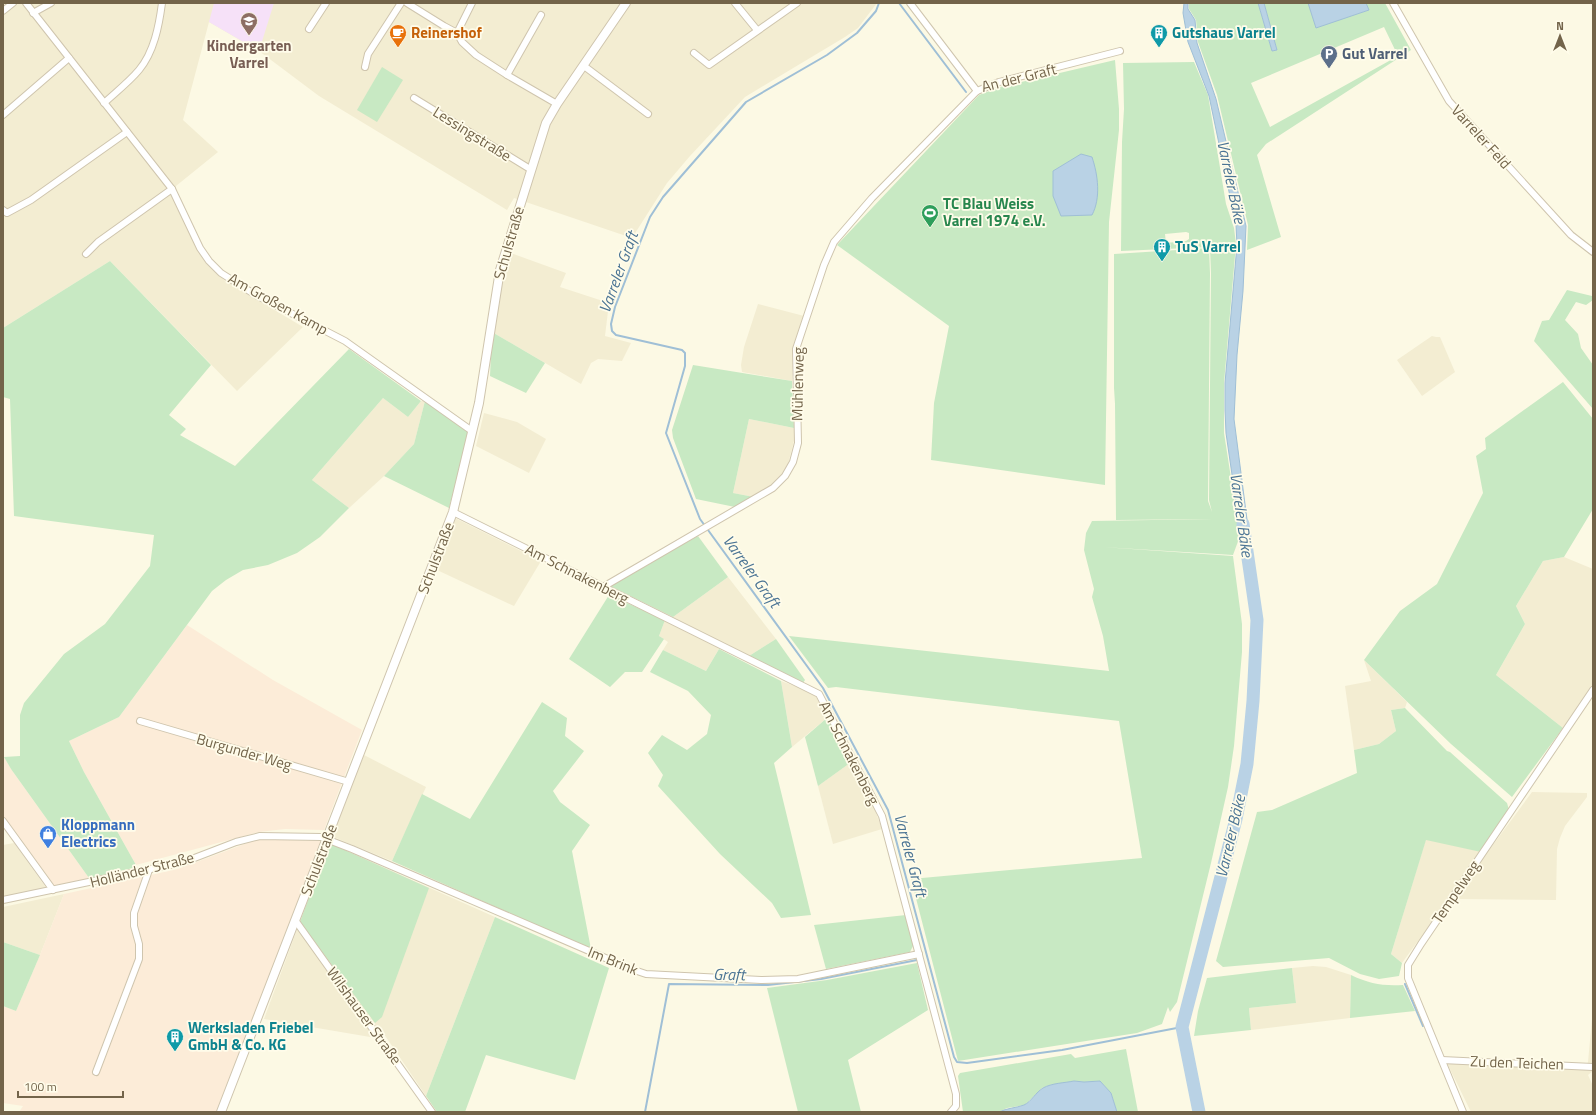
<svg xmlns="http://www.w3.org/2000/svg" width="1596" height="1115" font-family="'Titillium Web',sans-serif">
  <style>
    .residential { fill: #f3edd2 }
    .commercial { fill: #fcecd8 }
    .education { fill: #f6e1f8 }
    .green { fill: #c8e9c3; fill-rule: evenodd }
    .water { fill: #b9d2e5; stroke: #9fbfd6 }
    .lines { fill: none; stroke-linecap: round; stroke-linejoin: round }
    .stream { stroke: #9fbfd6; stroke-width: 2 }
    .river { stroke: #b9d2e5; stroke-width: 13 }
    .minor-casing { stroke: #cfc5ae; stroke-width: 8 }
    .tertiary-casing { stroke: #cfc5ae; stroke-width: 10 }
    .minor { stroke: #fff; stroke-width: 6 }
    .tertiary { stroke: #fff; stroke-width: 8 }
    .labels { text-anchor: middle; stroke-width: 3.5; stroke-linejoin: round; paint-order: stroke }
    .food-label { font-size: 15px; font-weight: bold; fill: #c56008; stroke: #fffcea; text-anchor: start }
    .culture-label { font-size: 15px; font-weight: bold; fill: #0d838f; stroke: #fffcea; text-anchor: start }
    .education-label { font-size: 15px; font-weight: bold; fill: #785e54; stroke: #fffcea }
    .service-label { font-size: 15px; font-weight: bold; fill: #4e5e75; stroke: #fffcea; text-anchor: start }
    .street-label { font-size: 15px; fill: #73644a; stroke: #fffcea }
    .leisure-label { font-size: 15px; font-weight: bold; fill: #27864d; stroke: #fffcea; text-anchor: start }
    .shop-label { font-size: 15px; font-weight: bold; fill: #366cbe; stroke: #fffcea; text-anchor: start }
    .water-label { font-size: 16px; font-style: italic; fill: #4b7494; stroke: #fffcea }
  </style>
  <rect width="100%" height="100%" fill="#fcf9e4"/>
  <g class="residential">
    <path d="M3 3H877L858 28 845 37 745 97 690 156 667 183 632 238 514 198 507 210 319 96 259 51 209 22 183 120 218 152 176 186 174 197 201 255 224 280 303 327 237 391 110 261 3 328Z"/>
    <path d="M508 252 566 273 560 287 609 303 605 336 631 343 622 361 598 359 591 363 581 384 492 332 499 282Z"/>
    <path d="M758 304 804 316 793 349 792 381 742 372 741 365 744 347Z"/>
    <path d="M1432 336 1436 337H1440L1455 372 1422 396 1397 360Z"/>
    <path d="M383 398 408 417 421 401H425L414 444 384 476 349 508 312 480Z"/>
    <path d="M484 413 517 422 546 439 529 473 476 446Z"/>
    <path d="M749 419 794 428 796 433 784 480 754 497 733 493Z"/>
    <path d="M455 518 541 561 514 606 437 570Z"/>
    <path d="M1564 557 1593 569V686L1563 728 1496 675 1525 624 1516 606 1543 561Z"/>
    <path d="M728 577 776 639 749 656 723 642 706 671 663 650 668 642 659 636 665 620 673 617Z"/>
    <path d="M1364 660 1407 702 1405 708 1391 710 1396 731 1379 744 1354 750 1345 686 1371 681Z"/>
    <path d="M781 681 814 693 828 717 792 747Z"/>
    <path d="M364 755 426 787 392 861 331 836Z"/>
    <path d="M850 763 872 802 882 829 833 844 818 786Z"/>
    <path d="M1532 792 1587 793V797L1565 826 1560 838 1557 849 1556 900 1459 899 1450 897 1402 963 1391 954 1426 839 1487 853Z"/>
    <path d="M14 843 47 889 3 897V845Z"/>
    <path d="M329 843 495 917 426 1096 384 1034 376 1038 264 1019Z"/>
    <path d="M64 894 40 955 3 942V907Z"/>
    <path d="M1313 966 1326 967 1351 975 1350 1018 1251 1030 1249 1008 1296 1003 1292 968Z"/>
    <path d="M1592 1019 1593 1071 1588 1075 1593 1086V1112H1471L1447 1063 1585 1069 1588 1062Z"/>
  </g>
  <g class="commercial">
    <path d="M187 625 273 680 362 730 324 830 285 829 259 832 136 865 84 772 69 741 119 717Z"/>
    <path d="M3 757H4L11 769 89 878 54 887 3 816Z"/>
    <path d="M258 839 323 841 217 1112H19L23 1106 3 1103V1006L16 1011 40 955 64 894 178 869Z"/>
  </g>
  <path class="education" d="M214 3H274L259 51 209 22Z"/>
  <g class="green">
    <path d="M1189 3H1258L1272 51 1277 50 1264 3H1308L1316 27 1369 10 1366 3H1385L1411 50 1266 144 1257 155 1281 237 1247 250 1248 225 1217 95 1198 42 1196 20 1189 9ZM1384 27 1398 56 1270 127 1251 83Z"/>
    <path d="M1115 60 1119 109V130L1109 222 1105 485 931 460 934 403 949 326 837 245 979 95 1000 87Z"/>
    <path d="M1194 62 1208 95 1226 204 1234 228 1236 244 1224 383V433L1240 536 1233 555 1102 547 1233 556 1242 624V652L1234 746 1228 787 1211 863 1177 1002 1170 1012 1168 1007 1162 1024 1137 1033 958 1061 911 879 1142 858 1119 721 836 687 828 688 789 636 1109 671 1103 636 1092 597 1094 589 1084 550 1086 533 1092 521 1213 519 1116 520 1115 404 1114 388V254L1209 248 1210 273 1208 501 1212 512 1209 500 1211 273 1210 247 1121 251 1122 142 1124 109 1123 63ZM1186 232 1189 233V239L1186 241 1166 243 1165 234Z"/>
    <path d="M382 67 403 80 377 122 357 110Z"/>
    <path d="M110 261 211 365 169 415 186 429 180 435 235 466 349 349 421 401 408 417 383 398 312 480 349 508 320 537 297 553 268 565 243 570 226 580 212 591 119 717 69 741 84 772 136 865 133 868 89 878 11 769 4 757 20 756V715L24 703 64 654 105 624 150 566 154 535 14 516 10 399 3 397V328Z"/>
    <path d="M1567 290 1592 296 1593 300 1586 305 1576 302 1565 320 1578 334 1581 348 1593 365V409L1534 341 1542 321 1549 320Z"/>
    <path d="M492 332 545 363 526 393 490 376Z"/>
    <path d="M693 365 792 381 794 428 749 419 733 493 754 497 735 507 696 499 673 438 672 430Z"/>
    <path d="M1563 382 1593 419V509L1564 557 1543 561 1516 606 1525 624 1496 675 1563 728 1512 797 1451 744 1364 660 1400 611 1437 584 1483 493 1476 456 1486 449 1485 438Z"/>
    <path d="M425 401 469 432 449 508 384 476 414 444Z"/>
    <path d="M698 536 728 577 673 617 608 585Z"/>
    <path d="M609 595 665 620 659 636 664 639 642 672H625L610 687 569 659Z"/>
    <path d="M776 639 805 680 803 683 749 656Z"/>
    <path d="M719 649 781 681 792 747 774 763 811 915 781 918 772 903 720 854 658 786 663 775 648 753 662 735 687 750 707 734 711 715 688 691 650 672 663 650 706 671Z"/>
    <path d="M542 702 567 718 565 736 584 751 553 791 560 802 590 825 572 851 591 949 392 861 422 794 470 819Z"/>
    <path d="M1405 708 1447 751 1450 752 1507 803 1509 810 1481 852 1426 840 1391 954 1402 963 1399 976 1379 979 1360 974 1329 958 1223 967 1216 961 1257 812 1272 810 1357 773 1354 750 1379 744 1396 731 1391 710Z"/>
    <path d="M828 717 850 763 818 786 805 737Z"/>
    <path d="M329 843 429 888 382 1017 375 1023 300 922Z"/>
    <path d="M906 915 914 944 910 952 826 969 814 925Z"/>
    <path d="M495 917 609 968 575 1080 486 1055 465 1112H437L426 1096Z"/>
    <path d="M3 942 40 955 16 1011 3 1006Z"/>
    <path d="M917 963 928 1010 848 1060 861 1112H798L767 988 827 980Z"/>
    <path d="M1292 968 1296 1003 1249 1008 1251 1030 1194 1036 1198 1011 1207 978Z"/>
    <path d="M1351 975C1370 984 1382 986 1403 985L1415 1011 1350 1018Z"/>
    <path d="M1126 1049 1138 1112H1117L1111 1093 1100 1081 1084 1082 1074 1081 1063 1084H1053L1042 1088 1025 1105 1007 1108 999 1112H963L958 1076 960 1073 1071 1054 1075 1058Z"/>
  </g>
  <g class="water">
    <path d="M1184 3H1188V9L1195 20 1197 43 1216 99 1246 226 1243 291 1237 355 1234 419 1249 535 1245 541 1241 537 1226 433 1225 410V383L1237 245 1236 225 1209 96 1188 42 1183 13Z"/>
    <path d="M1258 3H1264L1277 50 1272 51Z"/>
    <path d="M1308 3H1366L1369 10 1316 28Z"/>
    <path d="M1081 154 1092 157C1098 175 1101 198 1092 215L1061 216 1053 196V171Z"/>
    <path d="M1074 1081 1084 1082 1100 1081 1111 1093 1117 1112H999C1007 1108 1016 1108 1024 1105 1031 1102 1036 1092 1043 1088 1052 1083 1064 1083 1074 1081Z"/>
  </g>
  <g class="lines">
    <g class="stream">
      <path d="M879 3 876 11 857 33 827 55 746 102 663 197 650 217 615 307 611 324 612 331 616 335 682 350 685 353V366L666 433 700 519 823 688 888 810 954 1057 957 1062 967 1063 1062 1050 1182 1027"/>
      <path d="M899 3 966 92"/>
      <path d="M1405 984 1423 1026"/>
      <path d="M645 1112 669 984 768 985 821 979 917 960"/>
    </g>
    <path class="river" d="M1199 1112 1182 1027 1236 819 1247 764 1253 701 1257 620 1243 524"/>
    <defs>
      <g id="minor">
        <path d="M26 3 172 189 200 248 209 261 221 273 254 294 345 341 472 431"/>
        <path d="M407 3 444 26 457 33 462 42 476 55 507 75 557 104"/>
        <path d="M735 3 757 30"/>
        <path d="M910 3 977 91"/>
        <path d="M1393 3 1449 101 1571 235 1593 252"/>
        <path d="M3 11 13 3"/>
        <path d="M33 13 51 3"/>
        <path d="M309 29 326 3"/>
        <path d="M457 33 472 3"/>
        <path d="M694 53 709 65 797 3"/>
        <path d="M584 66 648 114"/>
        <path d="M365 67 368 54 401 3"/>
        <path d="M507 75 541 15"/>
        <path d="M414 98 530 169"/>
        <path d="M104 103C116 92 129 82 139 70 154 52 159 26 162 3"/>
        <path d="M3 115 69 58"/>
        <path d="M3 210 7 213 31 200 127 132"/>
        <path d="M86 254 98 242 172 189"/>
        <path d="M453 512 819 694 882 816 956 1094V1106L951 1112"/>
        <path d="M603 587 773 488 785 476 793 462 798 443 796 349 824 265 834 242 872 198 977 91 999 82 1120 51"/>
        <path d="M140 721 349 782"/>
        <path d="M3 821 53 890"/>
        <path d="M3 900 184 862 236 842 260 836 321 837 352 849 631 969 646 974 761 980 798 979 919 954"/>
        <path d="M295 920 432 1112"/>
        <path d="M1442 1060 1593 1067"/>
        <path d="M96 1072 139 959V944L134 926V913L149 870"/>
        <path d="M1463 1112 1408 978V965L1421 944 1593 690"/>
      </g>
      <path id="tertiary" d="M221 1112 453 512 479 403 500 270 546 123 557 104 626 3"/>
    </defs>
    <use href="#minor" class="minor-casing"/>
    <use href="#tertiary" class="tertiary-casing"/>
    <use href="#minor" class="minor"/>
    <use href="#tertiary" class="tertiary"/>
  </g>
  <defs>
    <symbol id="school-pin" viewBox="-11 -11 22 30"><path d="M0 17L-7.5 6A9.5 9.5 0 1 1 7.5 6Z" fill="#8d6e63" stroke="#fffcea"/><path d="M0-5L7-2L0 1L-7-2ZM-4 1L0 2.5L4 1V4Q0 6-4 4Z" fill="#fff"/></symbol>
    <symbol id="cafe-pin" viewBox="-11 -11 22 30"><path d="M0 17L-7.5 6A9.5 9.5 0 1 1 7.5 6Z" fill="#e8710a" stroke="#fffcea"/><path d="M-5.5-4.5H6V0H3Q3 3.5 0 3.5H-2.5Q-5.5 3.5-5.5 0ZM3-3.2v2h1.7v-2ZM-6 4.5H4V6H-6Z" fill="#fff"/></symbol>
    <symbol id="building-pin" viewBox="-11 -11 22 30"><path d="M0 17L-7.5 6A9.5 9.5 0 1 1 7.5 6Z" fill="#0f9aa8" stroke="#fffcea"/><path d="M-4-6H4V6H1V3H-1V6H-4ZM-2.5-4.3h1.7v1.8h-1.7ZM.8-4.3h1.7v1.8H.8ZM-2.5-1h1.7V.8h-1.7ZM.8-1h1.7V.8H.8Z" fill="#fff"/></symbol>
    <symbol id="parking-pin" viewBox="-11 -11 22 30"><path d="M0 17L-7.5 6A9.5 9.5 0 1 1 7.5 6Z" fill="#5c6f8a" stroke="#fffcea"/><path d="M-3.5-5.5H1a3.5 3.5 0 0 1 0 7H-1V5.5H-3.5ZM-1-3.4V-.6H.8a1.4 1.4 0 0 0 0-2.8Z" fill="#fff"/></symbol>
    <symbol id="stadium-pin" viewBox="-11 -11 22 30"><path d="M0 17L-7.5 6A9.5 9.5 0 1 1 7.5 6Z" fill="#2e9e5b" stroke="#fffcea"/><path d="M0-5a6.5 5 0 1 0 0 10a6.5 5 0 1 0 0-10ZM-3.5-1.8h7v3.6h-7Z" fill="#fff"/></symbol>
    <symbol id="shop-pin" viewBox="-11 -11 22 30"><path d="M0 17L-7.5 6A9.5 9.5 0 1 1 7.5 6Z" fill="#3f7fe0" stroke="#fffcea"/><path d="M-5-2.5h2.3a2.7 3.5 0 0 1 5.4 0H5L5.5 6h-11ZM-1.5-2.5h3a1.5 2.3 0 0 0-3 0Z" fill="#fff"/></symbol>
  </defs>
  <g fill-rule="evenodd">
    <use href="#school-pin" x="239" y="11" width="20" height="27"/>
    <use href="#cafe-pin" x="388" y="23" width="20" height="27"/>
    <use href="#building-pin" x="1149" y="23" width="20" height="27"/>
    <use href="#parking-pin" x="1319" y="44" width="20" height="27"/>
    <use href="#stadium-pin" x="920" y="203" width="20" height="27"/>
    <use href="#building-pin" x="1152" y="237" width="20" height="27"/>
    <use href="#shop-pin" x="38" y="824" width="20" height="27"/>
    <use href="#building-pin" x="165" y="1027" width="20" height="27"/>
  </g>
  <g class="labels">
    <g class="food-label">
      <text x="411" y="38">Reinershof</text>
    </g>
    <g class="culture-label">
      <text x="1172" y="38">Gutshaus Varrel</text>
      <text x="1175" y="252">TuS Varrel</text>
      <text x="188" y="1033">Werksladen Friebel<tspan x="188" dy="17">GmbH &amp; Co. KG</tspan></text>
    </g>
    <g class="education-label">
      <text x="249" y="51">Kindergarten<tspan x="249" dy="17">Varrel</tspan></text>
    </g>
    <g class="service-label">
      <text x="1342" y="59">Gut Varrel</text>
    </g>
    <g class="street-label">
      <text transform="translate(1019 78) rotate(-14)" y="5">An der Graft</text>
      <text transform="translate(472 134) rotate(32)" y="5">Lessingstraße</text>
      <text transform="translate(1481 137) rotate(48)" y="5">Varreler Feld</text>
      <text transform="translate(509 243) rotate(-74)" y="5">Schulstraße</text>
      <text transform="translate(278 304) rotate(29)" y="5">Am Großen Kamp</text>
      <text transform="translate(798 384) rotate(-89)" y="5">Mühlenweg</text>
      <text transform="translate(436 558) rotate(-69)" y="5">Schulstraße</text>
      <text transform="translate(577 574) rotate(27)" y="5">Am Schnakenberg</text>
      <text transform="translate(244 752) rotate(16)" y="5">Burgunder Weg</text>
      <text transform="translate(849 753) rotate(63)" y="5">Am Schnakenberg</text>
      <text transform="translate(319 860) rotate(-69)" y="5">Schulstraße</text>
      <text transform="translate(142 870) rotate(-14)" y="5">Holländer Straße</text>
      <text transform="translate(1456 892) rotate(-56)" y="5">Tempelweg</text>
      <text transform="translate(613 961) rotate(22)" y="5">Im Brink</text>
      <text transform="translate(364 1016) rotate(54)" y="5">Wilshauser Straße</text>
      <text transform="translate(1517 1063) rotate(2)" y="5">Zu den Teichen</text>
    </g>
    <g class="leisure-label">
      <text x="943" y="209">TC Blau Weiss<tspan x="943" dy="17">Varrel 1974 e.V.</tspan></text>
    </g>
    <g class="shop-label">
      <text x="61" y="830">Kloppmann<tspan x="61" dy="17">Electrics</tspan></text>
    </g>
    <g class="water-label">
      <text transform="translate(1232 182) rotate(78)" y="6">Varreler Bäke</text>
      <text transform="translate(618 272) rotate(-70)" y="6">Varreler Graft</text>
      <text transform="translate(1242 515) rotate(82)" y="6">Varreler Bäke</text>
      <text transform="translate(752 571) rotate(54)" y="6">Varreler Graft</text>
      <text transform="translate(1230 836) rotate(-77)" y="6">Varreler Bäke</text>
      <text transform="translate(911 855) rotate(75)" y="6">Varreler Graft</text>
      <text transform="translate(729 974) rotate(1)" y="6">Graft</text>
    </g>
  </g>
  <rect width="1596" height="1115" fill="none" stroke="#73644a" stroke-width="8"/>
  <g transform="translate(1560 36)" stroke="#fffcea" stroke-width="3" paint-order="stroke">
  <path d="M0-3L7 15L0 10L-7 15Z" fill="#73644a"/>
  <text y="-6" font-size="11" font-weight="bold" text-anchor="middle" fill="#73644a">N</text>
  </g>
  <path d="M18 1091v6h105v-6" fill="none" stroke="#73644a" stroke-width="2"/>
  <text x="24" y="1091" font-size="12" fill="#73644a" stroke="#fffcea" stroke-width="3" paint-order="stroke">100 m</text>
</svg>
